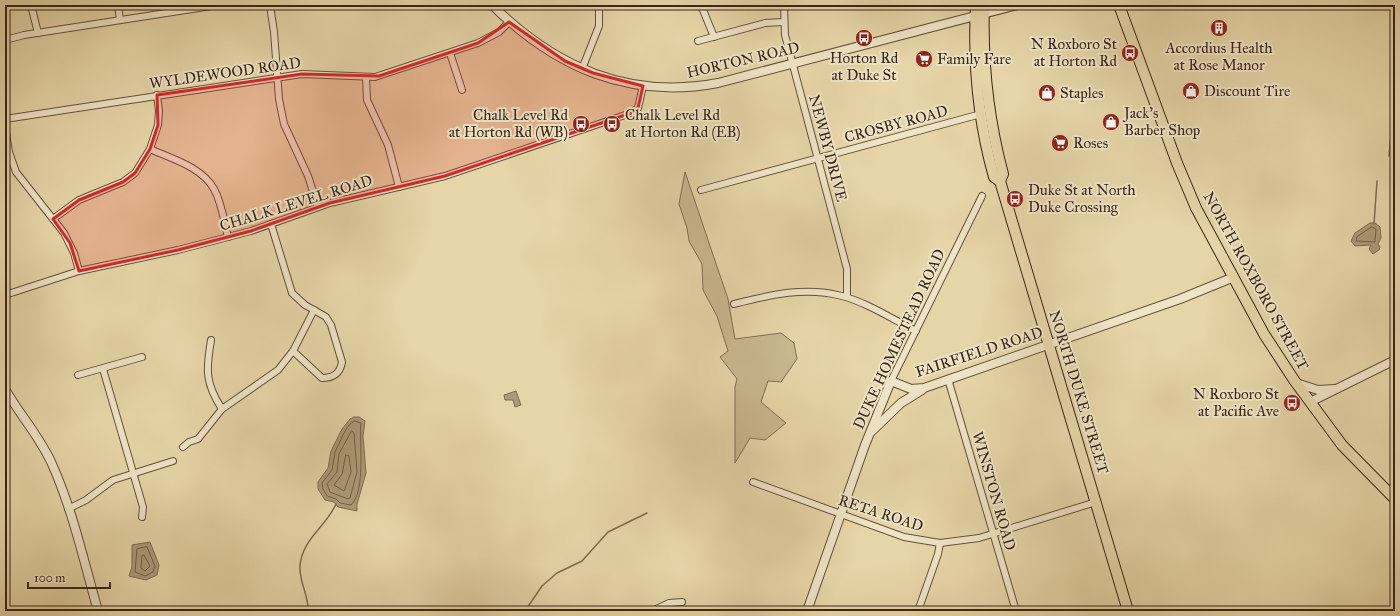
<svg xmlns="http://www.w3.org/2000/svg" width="1400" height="616" font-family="'IM FELL Great Primer',serif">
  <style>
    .green { fill: #c8b78f; stroke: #806e53 }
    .water { fill: #ab9a77; stroke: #7d6c51 }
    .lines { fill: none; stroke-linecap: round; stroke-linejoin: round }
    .shore { stroke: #726047; stroke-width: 1 }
    .stream { stroke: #7d6c51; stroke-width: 1.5 }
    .minor-casing { stroke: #64523b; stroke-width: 8 }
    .tertiary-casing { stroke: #64523b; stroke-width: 10 }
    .primary-casing { stroke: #382617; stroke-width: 12 }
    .trunk-casing { stroke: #382617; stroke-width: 12 }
    .minor { stroke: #efe4c6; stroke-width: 6 }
    .tertiary { stroke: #efe4c6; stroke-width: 8 }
    .primary { stroke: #e6d5a8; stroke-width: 10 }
    .trunk { stroke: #e6d5a8; stroke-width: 10 }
    .marked { fill: #d62828; fill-opacity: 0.2; stroke: #d62828; stroke-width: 3; stroke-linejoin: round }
    .labels { text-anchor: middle; stroke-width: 4; stroke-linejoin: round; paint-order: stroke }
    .poi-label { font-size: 15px; fill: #382617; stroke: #efe4c6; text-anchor: start }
    .street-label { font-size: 15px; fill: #382617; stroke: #efe4c6 }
  </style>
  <rect width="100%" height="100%" fill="#e6d5a8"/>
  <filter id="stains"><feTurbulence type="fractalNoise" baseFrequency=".005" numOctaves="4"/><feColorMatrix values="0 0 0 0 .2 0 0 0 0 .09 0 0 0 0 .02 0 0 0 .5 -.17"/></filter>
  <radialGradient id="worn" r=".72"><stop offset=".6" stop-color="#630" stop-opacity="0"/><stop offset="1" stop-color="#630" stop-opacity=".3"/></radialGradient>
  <path class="green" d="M685 172 728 299 735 339 781 333 794 343 797 359 781 382 768 381 761 402 786 423 765 440 750 438 735 463V387L737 379 720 357 728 351 717 316 703 290 702 264 689 241 687 228 679 204Z"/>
  <g class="water">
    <path d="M1370 223H1375L1380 227 1381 238 1378 244 1380 247 1379 250 1373 254 1369 249 1371 245 1355 246 1351 241 1355 233Z"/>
    <path d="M516 391 521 405 515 407 513 400H505L504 395Z"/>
    <path d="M354 417H359L365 421 363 436 366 473 357 504V511L338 507 334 502 325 500 318 489V482L328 468 331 451 342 429 350 419Z"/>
    <path d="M150 542 159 565 157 575 146 580 129 576 132 567V545Z"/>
  </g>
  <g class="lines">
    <g class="shore">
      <path d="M1372 227 1376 229 1375 242 1356 241 1357 237Z"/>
      <path d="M355 421 361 423C359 443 366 491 351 505L340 503 336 499 327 496 323 489 322 483 332 470 335 452 345 431 349 425Z"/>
      <path d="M352 431 354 433 357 472 350 498 348 499 330 492 327 484 337 472 339 454Z"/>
      <path d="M346 455 349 456 351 472 344 491 334 485 342 474Z"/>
      <path d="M147 547 155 566 153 572 145 576 135 572 137 549Z"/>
      <path d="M144 555 150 566 145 571 141 568 142 556Z"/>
    </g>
    <g class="stream">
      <path d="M1389 156 1395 91"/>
      <path d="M1374 224 1377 181"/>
      <path d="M308 611C309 595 299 583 300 566 302 539 326 527 336 504"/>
      <path d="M525 611 542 586 557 573 582 561 608 532 647 513"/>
    </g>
    <defs>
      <g id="minor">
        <path d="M31 5 38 33"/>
        <path d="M118 5 120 20"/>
        <path d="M270 5 274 32 279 99 284 124 308 176 318 207"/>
        <path d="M701 5 714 37"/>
        <path d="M784 5 785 35 847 269V297"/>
        <path d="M5 40 24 35 218 5"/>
        <path d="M698 41 765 23 783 22"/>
        <path d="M450 53 462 90"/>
        <path d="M582 69 599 26V5"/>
        <path d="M366 78 367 100 388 145 399 187"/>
        <path d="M5 119 302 74 375 77 478 43 499 32 509 22"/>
        <path d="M5 126 9 152 16 172 64 233 74 253 79 271"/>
        <path d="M150 149C172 159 202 167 214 189 222 203 224 222 228 237"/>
        <path d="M701 190 981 114"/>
        <path d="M53 219 79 200 123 182 135 173 150 149 158 125 159 111 157 95"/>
        <path d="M5 295 79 271 178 250 251 231 330 203 445 176 631 113 638 108 643 86"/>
        <path d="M734 304C770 295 805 286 842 296 868 303 892 319 916 331"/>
        <path d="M211 340C206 370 205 383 222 409"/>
        <path d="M293 351 322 378C333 378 340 374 342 362L331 325 326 317 314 310"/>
        <path d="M103 369 143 507 142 517"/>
        <path d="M78 375 142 357"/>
        <path d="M948 379 1016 611"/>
        <path d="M891 381 982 196"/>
        <path d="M183 447 189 442 198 439 222 409 278 370 293 351 314 310 305 305 292 293 271 224"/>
        <path d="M753 482 904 537 940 543 979 538 1096 502"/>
        <path d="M68 509 86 500 113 480 173 461"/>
        <path d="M652 611 669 603 682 602"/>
        <path d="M918 611 938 554 940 543"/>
      </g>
      <g id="tertiary">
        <path d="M492 5C555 67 628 100 718 83L1017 5"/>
        <path d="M1296 383 1318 390 1335 389"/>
        <path d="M5 389C20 415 40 437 52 464 73 511 84 562 98 611"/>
        <path d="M1310 402 1395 360"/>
        <path d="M871 432 901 403 922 390"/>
        <path d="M807 611 865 445 891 381 911 389 924 388 1180 299 1234 277"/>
      </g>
      <path id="primary" d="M1119 5 1177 163 1196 208 1264 334 1294 380 1342 445 1395 499"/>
      <g id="trunk">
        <path d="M976 5C973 63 978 121 994 177L1000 181"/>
        <path d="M984 5C982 63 988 118 1003 174L1000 181 1128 611"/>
      </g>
    </defs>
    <use href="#minor" class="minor-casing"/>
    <use href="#tertiary" class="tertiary-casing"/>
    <use href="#primary" class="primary-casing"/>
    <use href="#trunk" class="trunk-casing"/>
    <use href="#minor" class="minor"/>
    <use href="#tertiary" class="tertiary"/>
    <use href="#primary" class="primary"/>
    <use href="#trunk" class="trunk"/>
  </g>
  <path class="marked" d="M509 22 565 61 593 73 643 86 638 108 631 113 445 176 330 203 251 231 178 250 79 271 70 243 53 219 79 200 123 182 135 173 150 149 158 125 157 95 302 74 379 76 478 43Z"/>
  <defs>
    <symbol id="building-disc" viewBox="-11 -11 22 22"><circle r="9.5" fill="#8f2418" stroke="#efe4c6"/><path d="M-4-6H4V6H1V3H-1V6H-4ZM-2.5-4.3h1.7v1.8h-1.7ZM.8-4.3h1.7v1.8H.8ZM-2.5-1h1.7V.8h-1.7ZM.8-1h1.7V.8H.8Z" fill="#fff"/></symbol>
    <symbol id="bus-disc" viewBox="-11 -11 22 22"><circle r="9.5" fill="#8f2418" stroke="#efe4c6"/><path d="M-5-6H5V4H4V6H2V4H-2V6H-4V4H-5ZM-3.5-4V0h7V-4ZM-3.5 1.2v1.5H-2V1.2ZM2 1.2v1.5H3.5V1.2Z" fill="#fff"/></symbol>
    <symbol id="supermarket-disc" viewBox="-11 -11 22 22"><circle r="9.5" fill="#8f2418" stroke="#efe4c6"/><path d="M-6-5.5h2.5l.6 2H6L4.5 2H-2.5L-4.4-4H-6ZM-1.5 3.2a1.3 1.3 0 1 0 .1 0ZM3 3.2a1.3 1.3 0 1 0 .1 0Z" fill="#fff"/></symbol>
    <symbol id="shop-disc" viewBox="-11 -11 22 22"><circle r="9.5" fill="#8f2418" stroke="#efe4c6"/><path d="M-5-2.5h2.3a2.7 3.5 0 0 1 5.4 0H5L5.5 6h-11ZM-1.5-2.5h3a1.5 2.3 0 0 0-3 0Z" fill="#fff"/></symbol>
  </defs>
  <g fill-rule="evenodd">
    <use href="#building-disc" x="1209" y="18" width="20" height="20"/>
    <use href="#bus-disc" x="854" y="28" width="20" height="20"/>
    <use href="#bus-disc" x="1120" y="43" width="20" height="20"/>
    <use href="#supermarket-disc" x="914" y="49" width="20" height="20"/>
    <use href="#shop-disc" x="1181" y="81" width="20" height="20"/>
    <use href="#shop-disc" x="1037" y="83" width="20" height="20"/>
    <use href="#shop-disc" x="1101" y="112" width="20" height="20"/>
    <use href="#bus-disc" x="571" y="114" width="20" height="20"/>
    <use href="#bus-disc" x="602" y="114" width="20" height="20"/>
    <use href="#supermarket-disc" x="1050" y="133" width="20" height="20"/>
    <use href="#bus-disc" x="1005" y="189" width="20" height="20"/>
    <use href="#bus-disc" x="1282" y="393" width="20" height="20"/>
  </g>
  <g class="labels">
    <g class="poi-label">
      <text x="1117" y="49" text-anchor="end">N Roxboro St<tspan x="1117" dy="17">at Horton Rd</tspan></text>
      <text x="1219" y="53" text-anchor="middle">Accordius Health<tspan x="1219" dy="17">at Rose Manor</tspan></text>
      <text x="864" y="63" text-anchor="middle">Horton Rd<tspan x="864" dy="17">at Duke St</tspan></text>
      <text x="937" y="64">Family Fare</text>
      <text x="1204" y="96">Discount Tire</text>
      <text x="1060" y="98">Staples</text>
      <text x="1124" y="118">Jack's<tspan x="1124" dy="17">Barber Shop</tspan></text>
      <text x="568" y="120" text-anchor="end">Chalk Level Rd<tspan x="568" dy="17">at Horton Rd (WB)</tspan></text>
      <text x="625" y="120">Chalk Level Rd<tspan x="625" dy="17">at Horton Rd (EB)</tspan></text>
      <text x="1073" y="148">Roses</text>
      <text x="1028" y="195">Duke St at North<tspan x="1028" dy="17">Duke Crossing</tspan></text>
      <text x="1279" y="399" text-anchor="end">N Roxboro St<tspan x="1279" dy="17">at Pacific Ave</tspan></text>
    </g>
    <g class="street-label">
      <text transform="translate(743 60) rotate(-13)" y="5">HORTON ROAD</text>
      <text transform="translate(225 73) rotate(-8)" y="5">WYLDEWOOD ROAD</text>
      <text transform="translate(896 124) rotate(-15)" y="5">CROSBY ROAD</text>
      <text transform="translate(828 148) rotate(75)" y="5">NEWBY DRIVE</text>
      <text transform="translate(296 203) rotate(-17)" y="5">CHALK LEVEL ROAD</text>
      <text transform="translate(1256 281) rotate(61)" y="5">NORTH ROXBORO STREET</text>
      <text transform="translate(899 339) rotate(-65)" y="5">DUKE HOMESTEAD ROAD</text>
      <text transform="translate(979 352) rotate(-18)" y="5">FAIRFIELD ROAD</text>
      <text transform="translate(1079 392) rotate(73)" y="5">NORTH DUKE STREET</text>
      <text transform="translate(994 491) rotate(74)" y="5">WINSTON ROAD</text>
      <text transform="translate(881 513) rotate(18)" y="5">RETA ROAD</text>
    </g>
  </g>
  <rect width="1400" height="616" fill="none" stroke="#e6d5a8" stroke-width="20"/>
  <rect x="6" y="6" width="1388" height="604" fill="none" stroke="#382617" stroke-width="2"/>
  <rect x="10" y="10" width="1380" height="596" fill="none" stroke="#382617"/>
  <path d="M28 582v6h82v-6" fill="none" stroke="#382617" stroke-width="2"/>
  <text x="34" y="582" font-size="12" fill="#382617" stroke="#efe4c6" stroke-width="3" paint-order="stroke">100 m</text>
  <rect width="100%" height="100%" filter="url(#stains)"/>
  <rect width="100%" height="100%" fill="url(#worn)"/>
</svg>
